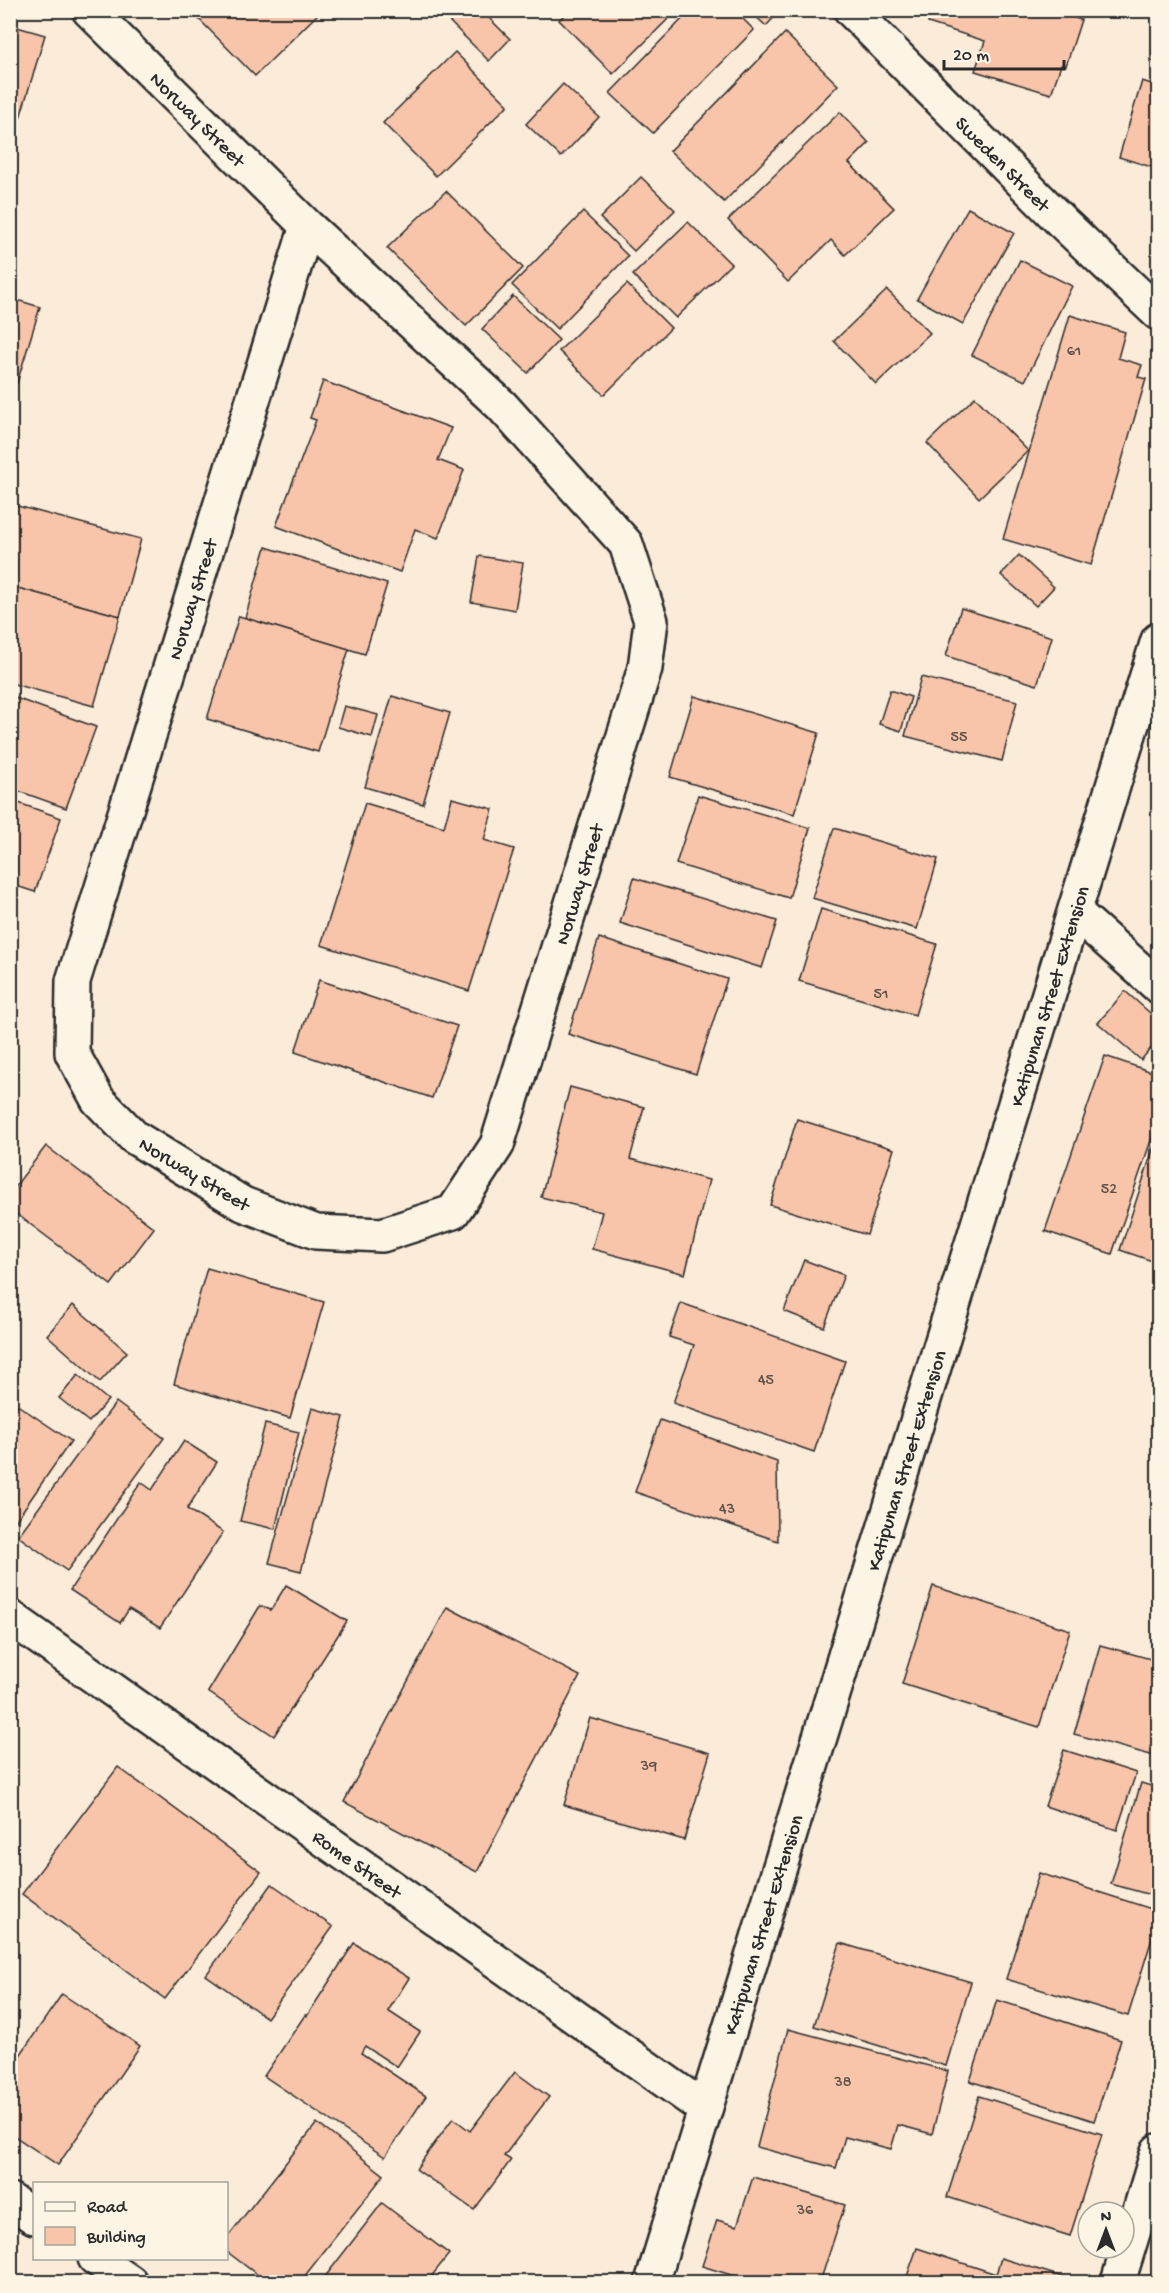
<svg xmlns="http://www.w3.org/2000/svg" width="1169" height="2293" font-family="'Gochi Hand',sans-serif">
  <style>
    .building { fill: #f9c5aa; stroke: #2b2b2b; stroke-width: 1.5 }
    .lines { fill: none; stroke-linecap: round; stroke-linejoin: round }
    .minor-casing { stroke: #2b2b2b; stroke-width: 38 }
    .minor { stroke: #fcf5e5; stroke-width: 33 }
    .labels { text-anchor: middle; stroke-width: 4.5; stroke-linejoin: round; paint-order: stroke }
    .number-label { font-size: 16px; fill: #5e524b }
    .street-label { font-size: 20px; fill: #2b2b2b; stroke: #fcf5e5 }
  </style>
  <rect width="100%" height="100%" fill="#fbebd9"/>
  <filter id="ink" filterUnits="userSpaceOnUse"><feTurbulence type="fractalNoise" baseFrequency=".0167" numOctaves="2"/><feDisplacementMap in="SourceGraphic" scale="12" xChannelSelector="R" yChannelSelector="G"/><feConvolveMatrix kernelMatrix="1 2 1 2 8 2 1 2 1" color-interpolation-filters="sRGB"/></filter>
  <g filter="url(#ink)">
    <g class="building">
      <path d="M190 10H322L255 76Z"/>
      <path d="M438 10H481L510 39 489 61Z"/>
      <path d="M569 10H677L613 74 559 20Z"/>
      <path d="M691 10H734L754 30 653 133 610 93Z"/>
      <path d="M749 10H781L766 26Z"/>
      <path d="M932 10H1051L1081 20 1066 66 1061 65 1051 94 975 71 985 41 928 23Z"/>
      <path d="M10 25 45 35 10 151Z"/>
      <path d="M785 33 838 85 724 202 670 151Z"/>
      <path d="M1158 35V63L1151 60Z"/>
      <path d="M455 52 508 105 436 176 383 123Z"/>
      <path d="M1142 81 1158 86V169L1119 157Z"/>
      <path d="M563 84 599 117 561 157 526 124Z"/>
      <path d="M840 112 869 143 849 163 894 208 845 255 831 240 788 282 728 220Z"/>
      <path d="M641 177 675 210 634 251 600 218Z"/>
      <path d="M446 191 523 268 466 326 387 248Z"/>
      <path d="M968 208 1014 233 963 324 917 299Z"/>
      <path d="M583 212 628 256 557 329 512 285Z"/>
      <path d="M688 222 731 264 676 318 633 275Z"/>
      <path d="M1020 260 1072 286 1025 381 972 355Z"/>
      <path d="M627 284 671 328 604 395 559 351Z"/>
      <path d="M887 290 930 333 876 384 834 341Z"/>
      <path d="M513 296 559 340 528 373 482 329Z"/>
      <path d="M10 298 40 307 17 383 10 381Z"/>
      <path d="M1070 315 1125 332 1118 358 1142 365 1138 377 1146 379 1091 565 1003 539Z"/>
      <path d="M323 381 451 428 438 460 464 470 438 538 415 529 400 572 276 526 316 420 310 418Z"/>
      <path d="M975 397 1028 451 979 498 927 443Z"/>
      <path d="M10 504 141 539 120 616 10 586Z"/>
      <path d="M266 547 387 584 365 654 245 618Z"/>
      <path d="M1019 555 1054 587 1036 606 1001 575Z"/>
      <path d="M479 556 523 563 515 610 471 602Z"/>
      <path d="M10 586 120 616 94 706 10 683Z"/>
      <path d="M961 608 1052 637 1037 685 946 656Z"/>
      <path d="M239 616 349 649 318 752 207 719Z"/>
      <path d="M921 677 1017 701 1002 761 905 736Z"/>
      <path d="M890 690 911 697 901 731 879 724Z"/>
      <path d="M10 696 96 727 66 808 10 788Z"/>
      <path d="M392 696 450 713 423 804 365 787Z"/>
      <path d="M694 696 819 733 794 814 670 777Z"/>
      <path d="M344 706 378 715 372 737 338 727Z"/>
      <path d="M698 795 810 828 789 898 676 864Z"/>
      <path d="M452 798 493 809 484 840 514 849 469 991 321 945 365 803 444 827Z"/>
      <path d="M10 800 61 818 35 892 10 884Z"/>
      <path d="M834 828 938 859 917 929 812 898Z"/>
      <path d="M634 878 777 921 762 968 620 923Z"/>
      <path d="M821 909 937 944 915 1015 799 981Z"/>
      <path d="M599 938 727 979 696 1074 568 1034Z"/>
      <path d="M319 980 457 1026 432 1098 295 1052Z"/>
      <path d="M1125 991 1158 1020V1040L1141 1060 1098 1023Z"/>
      <path d="M1105 1056 1158 1074V1120L1112 1254 1045 1231Z"/>
      <path d="M570 1087 644 1107 630 1159 709 1180 685 1274 592 1249 602 1212 541 1197Z"/>
      <path d="M797 1119 894 1149 867 1235 770 1205Z"/>
      <path d="M1158 1134V1263L1120 1250Z"/>
      <path d="M46 1146 154 1228 111 1285 10 1209V1193Z"/>
      <path d="M804 1260 844 1275 824 1327 784 1311Z"/>
      <path d="M207 1268 324 1302 290 1418 174 1384Z"/>
      <path d="M681 1303 845 1361 814 1452 673 1403 694 1345 669 1337Z"/>
      <path d="M73 1305 127 1352 100 1382 47 1335Z"/>
      <path d="M78 1375 108 1400 89 1422 59 1398Z"/>
      <path d="M10 1400 71 1441 10 1529Z"/>
      <path d="M116 1402 164 1438 67 1571 18 1536Z"/>
      <path d="M312 1408 344 1417 301 1571 269 1563Z"/>
      <path d="M660 1420 777 1462 778 1541 635 1492Z"/>
      <path d="M265 1424 299 1432 275 1529 240 1521Z"/>
      <path d="M184 1441 217 1462 187 1509 223 1532 160 1628 129 1609 120 1623 70 1590 141 1482 152 1490Z"/>
      <path d="M286 1585 347 1621 274 1736 208 1692 260 1606 271 1610Z"/>
      <path d="M933 1586 1070 1630 1039 1727 902 1684Z"/>
      <path d="M447 1607 580 1676 477 1872 344 1802Z"/>
      <path d="M1100 1645 1158 1661V1757L1074 1734Z"/>
      <path d="M590 1718 710 1753 684 1840 564 1805Z"/>
      <path d="M1064 1750 1136 1773 1117 1830 1045 1806Z"/>
      <path d="M118 1767 261 1872 165 1999 22 1894Z"/>
      <path d="M1141 1783 1158 1788V1897L1111 1884Z"/>
      <path d="M1039 1873 1158 1911V1919L1128 2016 1006 1979Z"/>
      <path d="M272 1884 333 1927 267 2018 206 1975Z"/>
      <path d="M354 1943 409 1978 388 2011 420 2032 397 2067 365 2046 361 2053 426 2096 385 2157 264 2076 305 2015 307 2016Z"/>
      <path d="M840 1943 971 1982 946 2066 814 2026Z"/>
      <path d="M62 1994 140 2046 58 2165 10 2133V2070Z"/>
      <path d="M997 2000 1121 2040 1094 2121 970 2081Z"/>
      <path d="M788 2029 948 2071 932 2134 898 2125 891 2149 845 2137 836 2168 757 2147Z"/>
      <path d="M515 2072 549 2097 504 2156 511 2160 474 2210 416 2169 453 2118 470 2131Z"/>
      <path d="M979 2096 1102 2134 1070 2236 947 2197Z"/>
      <path d="M317 2123 384 2175 300 2282H267L226 2251V2239Z"/>
      <path d="M753 2177 845 2205 820 2282H754L702 2266 717 2220 737 2226Z"/>
      <path d="M382 2203 449 2254 427 2282H321Z"/>
      <path d="M917 2248 996 2274 1001 2258 1072 2280 1071 2282H905Z"/>
    </g>
    <g class="lines">
      <defs>
        <g id="minor">
          <path id="s1" d="M89 10 307 226 502 406 626 544 651 621 645 668 497 1145 453 1212 382 1235 316 1232 243 1204 134 1137 98 1100 72 1053 73 981 307 226"/>
          <path id="s2" d="M851 10 1062 222 1158 313"/>
          <path d="M1075 912 1158 986"/>
          <path id="s3" d="M10 1617 705 2109"/>
          <path d="M10 2200 34 2217"/>
          <path d="M95 2258 130 2282"/>
          <path id="s4" d="M652 2282 1158 640"/>
          <path d="M1118 2282 1158 2151"/>
        </g>
      </defs>
      <use href="#minor" class="minor-casing"/>
      <use href="#minor" class="minor"/>
    </g>
  </g>
  <g class="labels">
    <g class="number-label">
      <text x="1074" y="355">61</text>
      <text x="959" y="741">55</text>
      <text x="881" y="998">51</text>
      <text x="1109" y="1193">52</text>
      <text x="766" y="1384">45</text>
      <text x="727" y="1513">43</text>
      <text x="649" y="1770">39</text>
      <text x="843" y="2086">38</text>
      <text x="805" y="2214">36</text>
    </g>
    <g class="street-label">
      <text dy="7" stroke="none"><textPath href="#s1" startOffset="154">Norway Street</textPath></text>
      <text dy="7" stroke="none"><textPath href="#s2" startOffset="216">Sweden Street</textPath></text>
      <text dy="7" stroke="none"><textPath href="#s1" startOffset="2390">Norway Street</textPath></text>
      <text transform="translate(578 884) rotate(-73)" y="7">Norway Street</text>
      <text dy="7" stroke="none"><textPath href="#s4" startOffset="1346">Katipunan Street Extension</textPath></text>
      <text transform="translate(195 1173) rotate(31)" y="7">Norway Street</text>
      <text dy="7" stroke="none"><textPath href="#s4" startOffset="860">Katipunan Street Extension</textPath></text>
      <text dy="7" stroke="none"><textPath href="#s3" startOffset="426">Rome Street</textPath></text>
      <text dy="7" stroke="none"><textPath href="#s4" startOffset="374">Katipunan Street Extension</textPath></text>
    </g>
  </g>
  <rect width="1169" height="2293" fill="none" stroke="#fcf5e5" stroke-width="36"/>
  <rect x="18" y="18" width="1133" height="2257" fill="none" stroke="#2b2b2b" stroke-width="2" filter="url(#ink)"/>
  <rect x="33" y="2182" width="195" height="78" fill="#fcf5e5" stroke="#a8a49b" stroke-width="1.5"/>
  <rect x="45" y="2202" width="30" height="9" fill="#fcf5e5" stroke="#a8a49b" stroke-width="1.5"/>
  <text x="87" y="2212" font-size="18" fill="#2b2b2b">Road</text>
  <rect x="45" y="2227" width="30" height="18" fill="#f9c5aa" stroke="#a8a49b" stroke-width="1.5"/>
  <text x="87" y="2242" font-size="18" fill="#2b2b2b">Building</text>
  <g transform="translate(1106 2230)"><circle r="28" fill="#fcf5e5" stroke="#a8a49b" stroke-width="1.5"/>
  <path d="M0-4.5L10 22L0 15L-10 22Z" fill="#2b2b2b"/>
  <text y="-9" font-size="16" font-weight="bold" text-anchor="middle" fill="#2b2b2b">N</text>
  </g>
  <path d="M944 60v9h120v-9" fill="none" stroke="#2b2b2b" stroke-width="3"/>
  <text x="953" y="60" font-size="18" fill="#2b2b2b" stroke="#fcf5e5" stroke-width="4.5" paint-order="stroke">20 m</text>
</svg>
